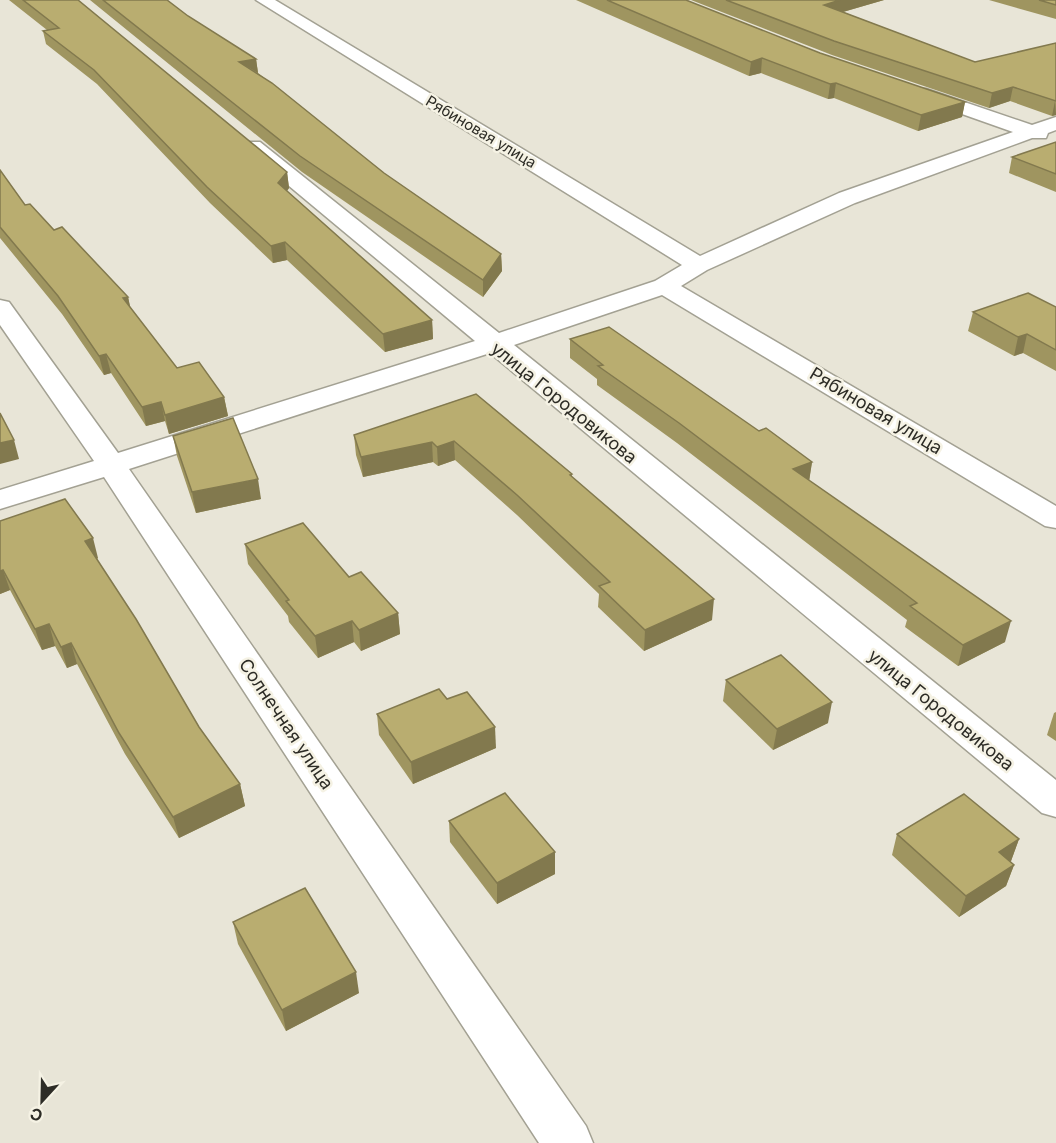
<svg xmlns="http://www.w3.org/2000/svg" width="1056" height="1143" font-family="Inter,sans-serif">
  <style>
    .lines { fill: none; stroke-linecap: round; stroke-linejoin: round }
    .minor-casing { stroke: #a3a193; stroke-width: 3 }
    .minor { fill: #fff; fill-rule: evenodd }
    .wall { fill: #9f9560 }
    .shaded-wall { fill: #82794e }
    .building { fill: #b9ad70; stroke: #82794e; stroke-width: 1.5 }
    .labels { text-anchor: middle; stroke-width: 5; stroke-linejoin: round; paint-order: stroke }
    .far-street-label { font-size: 15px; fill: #2d2c26; stroke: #f5f2e4 }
    .street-label { font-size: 18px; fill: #2d2c26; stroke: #f5f2e4 }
  </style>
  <rect width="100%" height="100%" fill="#e8e5d7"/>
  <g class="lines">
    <defs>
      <path id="minor" d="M256 0H275L700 256 839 193 1013 132 914 97 911 93 914 89H926L1032 125 1056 117V130L1048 133 1046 138H1032L855 203 707 270 681 286 1056 506V528L1045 526 662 295 514 345 1056 780V817L1042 813 490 353 129 469 586 1126 593 1143H539L104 477 0 509V490L94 461 0 325V300L9 302 118 453 475 341 246 150 243 146 246 142H260L499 333 655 281 682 265Z"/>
    </defs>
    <use href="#minor" class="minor-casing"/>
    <use href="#minor" class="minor"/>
  </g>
  <g class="wall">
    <path d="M9 0H78L287 172 289 188 287 191 432 320 433 339 385 352 287 260 273 263 210 203 97 84 46 44 43 31 47 30Z"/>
    <path d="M90 0H167L188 16 256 59 258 73 384 173 501 254 502 271 483 297 302 172Z"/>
    <path d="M576 0H686L820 53 965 102 962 117 918 131 834 98 828 99 761 73 749 76Z"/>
    <path d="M691 0H884L843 12 975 62 1056 43V115L1052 116 1010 101 989 108 832 55Z"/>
    <path d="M989 0H1056V19Z"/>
    <path d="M1056 142V192L1009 173 1012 157Z"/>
    <path d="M0 170 25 205 54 230 128 297 130 307 177 368 224 397 228 416 169 434 165 421 146 426 111 373 104 375 62 314 0 238Z"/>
    <path d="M1056 307V371L1023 353 1014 356 968 331 973 312Z"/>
    <path d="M570 339 759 431 812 462 809 480 1005 642 958 666 905 627 907 620 677 443 597 385V379L570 358Z"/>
    <path d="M476 394 572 474V477L712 620 644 651 598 607 599 594 517 515 455 460 438 466 433 462 363 477 356 455 354 435Z"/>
    <path d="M173 436 261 499 196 513 177 456Z"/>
    <path d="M0 521 98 558 97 559 199 727 240 784 245 806 179 838 125 754 77 664 67 668 55 646 42 650 10 590 0 594Z"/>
    <path d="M245 544 349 577 398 613 400 634 361 651 354 642 318 658 289 622 288 616 248 564Z"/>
    <path d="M726 680 828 723 773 750 723 701Z"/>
    <path d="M447 699 496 748 413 784 379 735 377 714Z"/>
    <path d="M1056 712V741L1047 735 1054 713Z"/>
    <path d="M449 821 555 874 497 904 450 842Z"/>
    <path d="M897 834 1019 839 1011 861H1010L1014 865 1006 886 959 917 892 855Z"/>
    <path d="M233 922 359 993 286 1031 238 944Z"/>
  </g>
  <g class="shaded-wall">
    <path d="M840 0H884L822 18 824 5Z"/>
    <path d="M762 58 761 73 749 76 751 62Z"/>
    <path d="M256 59 258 73 239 62Z"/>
    <path d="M836 83 834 98 828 99 830 84Z"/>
    <path d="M1013 87 1010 101 989 108 992 93Z"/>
    <path d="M1055 101 1056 115 1052 116Z"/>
    <path d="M965 102 962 117 918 131 921 115Z"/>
    <path d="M287 172 289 188 280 200 278 183Z"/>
    <path d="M285 242 287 260 273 263 271 246Z"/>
    <path d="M501 254 502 271 483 297V280Z"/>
    <path d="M128 297 132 315 123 298Z"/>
    <path d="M432 320 433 339 385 352 383 334Z"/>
    <path d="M1027 334 1023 353 1014 356 1018 337Z"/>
    <path d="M106 354 111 373 104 375 99 356Z"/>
    <path d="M224 397 228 416 169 434 165 415Z"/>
    <path d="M161 402 165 421 146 426 142 407Z"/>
    <path d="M14 440 19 459 0 464V443Z"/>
    <path d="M454 441 455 460 438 466 437 447Z"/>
    <path d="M432 442 433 462 363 477 361 457Z"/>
    <path d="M812 462 809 482 793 469Z"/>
    <path d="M258 479 261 499 196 513 192 492Z"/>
    <path d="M93 538 98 558 91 561 85 541Z"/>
    <path d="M3 570 10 590 0 594V571Z"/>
    <path d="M714 599 712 620 644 651 645 630Z"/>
    <path d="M398 613 400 634 361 651 359 630Z"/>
    <path d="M352 621 354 642 318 658 315 636Z"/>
    <path d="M1011 621 1005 642 958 666 963 645Z"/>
    <path d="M49 624 55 646 42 650 35 629Z"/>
    <path d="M71 643 77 664 67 668 61 647Z"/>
    <path d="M832 702 828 723 773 750 777 729Z"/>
    <path d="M495 727 496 748 413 784 411 762Z"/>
    <path d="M240 784 245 806 179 838 173 817Z"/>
    <path d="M1019 839 1011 861 991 874 999 852Z"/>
    <path d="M555 852V874L497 904V883Z"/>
    <path d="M1014 865 1006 886 959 917 966 896Z"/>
    <path d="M356 972 359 993 286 1031 282 1010Z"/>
  </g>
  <g class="building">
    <path d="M23 0H78L287 172 278 183 432 320 383 334 285 242 271 246 207 187 94 70 43 31 59 28Z"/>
    <path d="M103 0H167L188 16 256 59 239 62 272 83 384 173 501 254 483 280 300 156Z"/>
    <path d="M607 0H686L820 53 965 102 921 115 836 83 830 84 762 58 751 62Z"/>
    <path d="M726 0H840L824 5 975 62 1056 43V101L1013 87 992 93 834 41Z"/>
    <path d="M1039 0H1056V5Z"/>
    <path d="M1056 142V174L1012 157Z"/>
    <path d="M0 170 25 205 30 204 54 230 62 227 128 297 123 298 177 368 199 362 224 397 165 415 161 402 142 407 106 354 99 356 58 296 0 227Z"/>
    <path d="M1028 293 1056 307V350L1027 334 1018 337 973 312Z"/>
    <path d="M609 327 759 431 766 428 812 462 793 469 1011 621 963 645 910 606 917 603 679 423 598 366 603 365 570 339Z"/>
    <path d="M476 394 572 474 570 475 714 599 645 630 599 586 610 582 517 495 454 441 437 447 432 442 361 457 354 435Z"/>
    <path d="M0 413 14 440 0 443Z"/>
    <path d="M233 418 258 479 192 492 173 436Z"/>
    <path d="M65 499 93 538 85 541 136 619 199 727 240 784 173 817 119 733 71 643 61 647 49 624 35 629 3 570 0 571V521Z"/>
    <path d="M303 523 349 577 361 572 398 613 359 630 352 621 315 636 286 601 289 600 245 544Z"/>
    <path d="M781 655 832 702 777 729 726 680Z"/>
    <path d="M439 689 447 699 467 692 495 727 411 762 377 714Z"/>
    <path d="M505 793 555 852 497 883 449 821Z"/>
    <path d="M964 794 1019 839 999 852 1014 865 966 896 897 834Z"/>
    <path d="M305 888 356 972 282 1010 233 922Z"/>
  </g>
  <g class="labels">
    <g class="far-street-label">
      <text transform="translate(481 132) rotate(31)" y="5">Рябиновая улица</text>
    </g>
    <g class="street-label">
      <text transform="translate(564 403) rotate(39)" y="6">улица Городовикова</text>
      <text transform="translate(876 411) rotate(31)" y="6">Рябиновая улица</text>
      <text transform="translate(941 710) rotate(39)" y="6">улица Городовикова</text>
      <text transform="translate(286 724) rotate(56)" y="6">Солнечная улица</text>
    </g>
  </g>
  <g transform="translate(42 1101) rotate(202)" stroke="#f5f2e4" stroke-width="4.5" paint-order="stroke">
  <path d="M0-4.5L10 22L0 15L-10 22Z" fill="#2d2c26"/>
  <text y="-9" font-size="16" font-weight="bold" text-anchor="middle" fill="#2d2c26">С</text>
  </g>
</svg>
